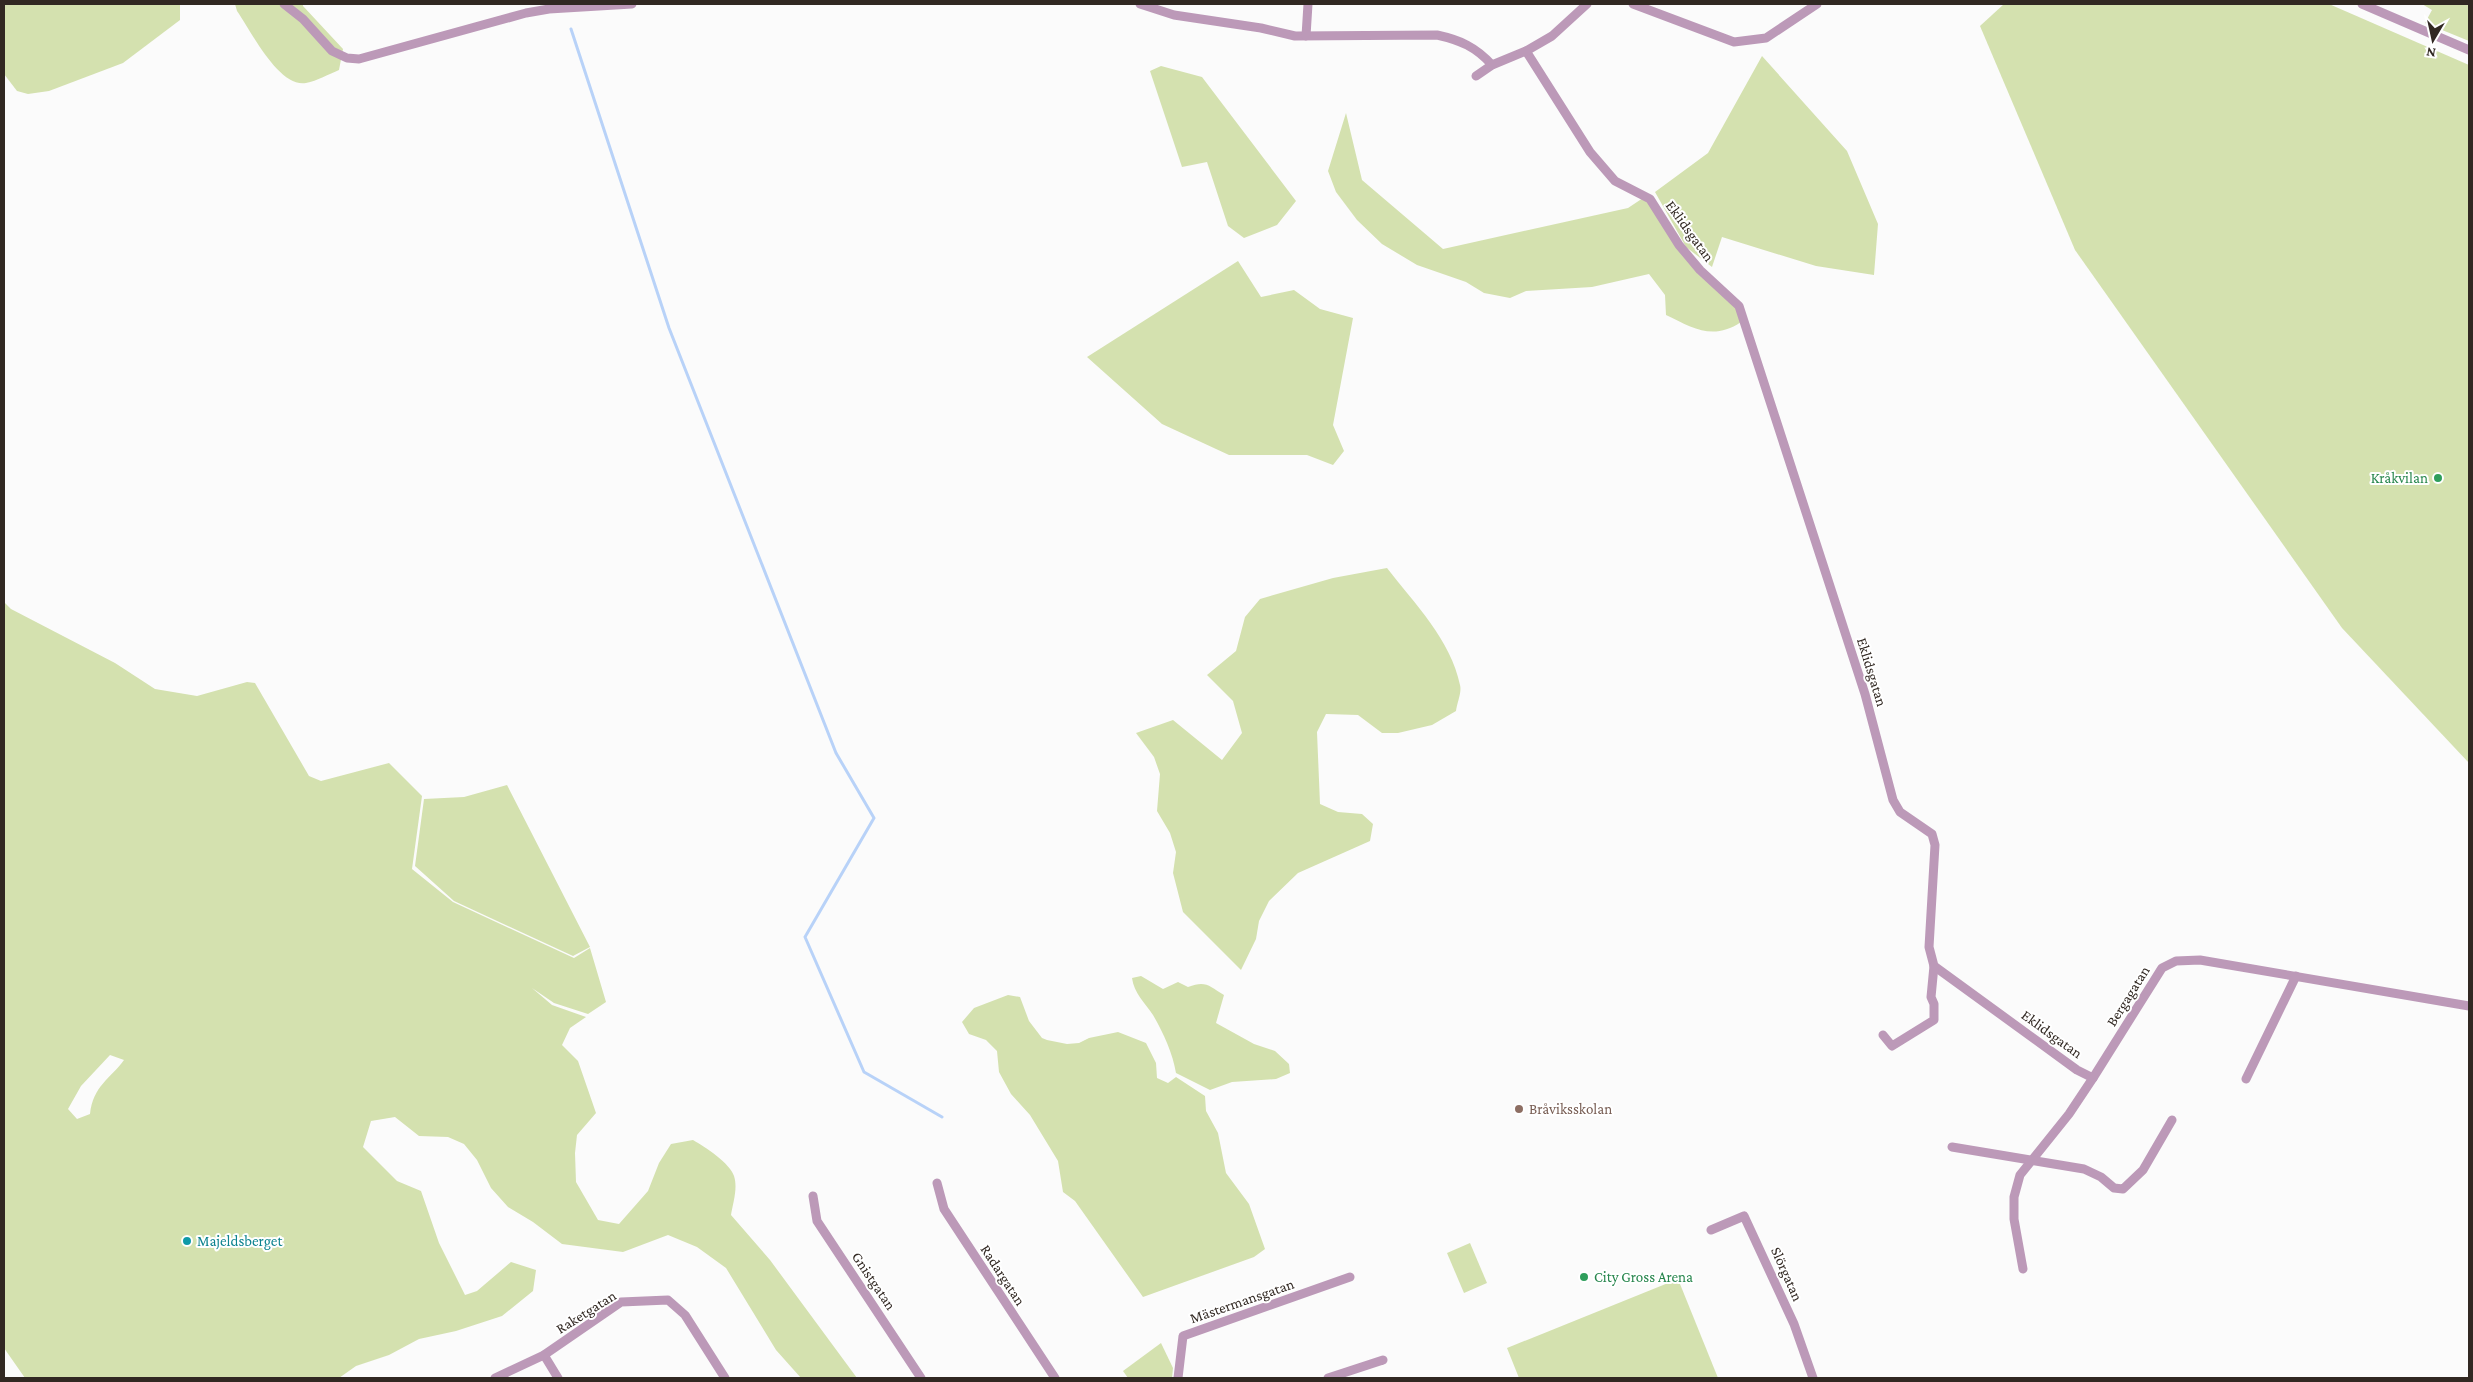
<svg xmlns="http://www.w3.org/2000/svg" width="2473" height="1382" font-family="'Crimson Pro',serif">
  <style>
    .green { fill: #d4e1af; fill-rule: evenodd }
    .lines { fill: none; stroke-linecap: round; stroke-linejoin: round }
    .stream { stroke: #b8d2f8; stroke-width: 3 }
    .street { stroke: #bc99b8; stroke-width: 9 }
    .leisure-dot { fill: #2e9e5b; stroke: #fff; stroke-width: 2 }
    .education-dot { fill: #8d6e63; stroke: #fff; stroke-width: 2 }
    .culture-dot { fill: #0f9aa8; stroke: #fff; stroke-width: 2 }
    .labels { text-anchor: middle; stroke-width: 4; stroke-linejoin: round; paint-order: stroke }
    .street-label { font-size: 15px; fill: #312822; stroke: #fff }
    .leisure-label { font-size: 15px; fill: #27864d; stroke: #fff; text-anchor: end }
    .education-label { font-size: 15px; fill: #785e54; stroke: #fff; text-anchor: start }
    .culture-label { font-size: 15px; fill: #0d838f; stroke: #fff; text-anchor: start }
  </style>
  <rect width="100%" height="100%" fill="#fbfbfb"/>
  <g class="green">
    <path d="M4 4H180V20L123 63 49 91 28 94 17 91 4 74Z"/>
    <path d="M235 4H303V6L343 49 339 70C329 74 317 81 306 83 279 88 251 31 237 11Z"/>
    <path d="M2004 4H2329L2469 65V763L2342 628 2075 250 1980 26Z"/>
    <path d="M2422 4H2469V41L2425 23 2432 10Z"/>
    <path d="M1762 56 1847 151 1878 224 1874 275 1816 266 1722 237 1712 267 1686 247 1655 192 1708 153Z"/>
    <path d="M1161 66 1202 77 1296 201 1277 225 1244 238 1228 226 1207 162 1182 167 1150 71Z"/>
    <path d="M1346 113 1362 180 1443 249 1628 208 1643 198 1655 209 1677 245 1736 306 1741 322C1713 341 1693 328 1666 315L1665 295 1649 274 1592 287 1526 291 1510 298 1484 293 1466 282 1417 265 1382 244 1357 220 1336 192 1328 171Z"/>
    <path d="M1238 261 1261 297 1294 290 1320 309 1353 318 1333 425 1344 451 1333 465 1307 455H1229L1162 424 1087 357Z"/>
    <path d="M1387 568C1414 603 1451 640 1460 685 1462 692 1457 703 1456 711L1432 725 1398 733H1382L1358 715 1326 714 1317 732 1320 804 1338 812 1362 814 1373 824 1370 841 1298 873 1269 901 1259 921 1256 939 1241 970 1183 912 1173 873 1176 852 1170 833 1157 811 1160 774 1154 757 1136 733 1173 720 1222 760 1242 733 1233 701 1207 675 1236 651 1245 617 1260 599 1333 578Z"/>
    <path d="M4 602 11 609 115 663 155 689 197 696 247 682 255 683 309 776 321 781 389 763 422 796 412 869 453 902 574 958 590 948 606 1002 588 1014 554 1003 532 988 552 1005 586 1017 570 1028 562 1045 578 1061 596 1113 577 1135 575 1153 576 1182 598 1220 619 1224 648 1191 659 1163 671 1144 693 1140C705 1147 730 1163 734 1176 738 1188 733 1203 731 1215L770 1260 857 1378H801L776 1350 726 1268 697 1247 668 1235 623 1252 562 1244 533 1222 508 1207 491 1188 477 1160 464 1144 448 1137 419 1136 395 1117 371 1121 363 1147 397 1181 421 1191 439 1243 465 1295 477 1291 511 1262 536 1270 533 1291 502 1316 456 1331 419 1339 389 1355 356 1366 339 1378H25L4 1348ZM110 1055 124 1060C110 1079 93 1086 90 1114L77 1119 68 1109 81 1086Z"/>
    <path d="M507 785 590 947 573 956 454 901 415 866 424 799 464 797Z"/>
    <path d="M1141 976 1163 989 1178 982 1188 987C1206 980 1209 986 1224 995L1216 1023 1254 1044 1275 1051 1289 1064 1290 1073 1276 1079 1232 1082 1210 1090 1176 1073C1173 1054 1163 1032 1153 1015 1145 1003 1134 993 1132 978Z"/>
    <path d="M1008 995 1020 997 1029 1021 1042 1038 1047 1040 1067 1044 1079 1043 1089 1038 1118 1032 1146 1043 1156 1063 1157 1078 1168 1083 1176 1077 1205 1096 1206 1111 1218 1133 1226 1173 1249 1204 1265 1249 1254 1257 1143 1297 1075 1201 1063 1192 1058 1161 1030 1115 1011 1094 999 1072 997 1051 986 1040 969 1034 962 1022 974 1008Z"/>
    <path d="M1470 1243 1487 1283 1464 1293 1447 1253Z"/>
    <path d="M1678 1279 1718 1378H1519L1507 1348Z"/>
    <path d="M1161 1343 1173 1368 1172 1378H1128L1123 1371Z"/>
  </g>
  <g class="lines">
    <path class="stream" d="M571 29 669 328 836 753 874 818 805 937 864 1072 942 1117"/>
    <g class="street">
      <path d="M284 4 303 19 332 51 347 58 359 59 526 13 549 9 632 4"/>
      <path d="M1140 4 1174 15 1261 28 1295 36 1437 35C1460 40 1476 47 1492 65"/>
      <path d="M1633 4 1734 42 1766 38 1817 4"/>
      <path d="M2362 4 2469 50"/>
      <path d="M1306 36 1308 4"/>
      <path d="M1526 51 1590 152 1615 181 1650 199 1679 245 1700 270 1739 306 1865 694 1893 800 1900 812 1932 834 1935 845 1929 947 1934 966 2077 1070 2093 1078 2069 1114 2020 1175 2014 1197V1219L2023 1269"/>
      <path d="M1476 76 1492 65 1526 51 1552 36 1587 4"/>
      <path d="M1883 1035 1892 1046 1934 1020V1004L1931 997 1934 966"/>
      <path d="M2093 1078 2162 968 2176 961 2200 960 2469 1006"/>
      <path d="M2246 1079 2296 976"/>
      <path d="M1952 1147 2084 1169 2101 1177 2114 1188 2123 1189 2143 1170 2172 1120"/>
      <path d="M937 1183 944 1209 1055 1378"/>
      <path d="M813 1196 817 1221 921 1378"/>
      <path d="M1711 1230 1744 1216 1794 1324 1813 1378"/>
      <path d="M544 1355 558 1378"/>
      <path d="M495 1378 544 1355 621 1302 668 1300 685 1315 725 1378"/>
      <path d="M1178 1378 1183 1336 1350 1277"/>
      <path d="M1328 1378 1383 1360"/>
    </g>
  </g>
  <g class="leisure-dot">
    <circle cx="2438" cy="478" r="5"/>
    <circle cx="1584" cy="1277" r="5"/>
  </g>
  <circle class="education-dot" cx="1519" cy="1109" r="5"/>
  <circle class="culture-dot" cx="187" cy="1241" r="5"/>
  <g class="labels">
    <g class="street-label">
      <text transform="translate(1690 231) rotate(54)" y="5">Eklidsgatan</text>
      <text transform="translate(1872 672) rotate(73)" y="5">Eklidsgatan</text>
      <text transform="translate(2128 996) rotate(-58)" y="5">Bergagatan</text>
      <text transform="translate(2052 1034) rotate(36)" y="5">Eklidsgatan</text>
      <text transform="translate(1787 1274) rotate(66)" y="5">Slörgatan</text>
      <text transform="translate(1003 1275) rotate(57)" y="5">Radargatan</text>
      <text transform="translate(874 1281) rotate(56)" y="5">Gnistgatan</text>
      <text transform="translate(1242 1301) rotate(-19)" y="5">Mästermansgatan</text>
      <text transform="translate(586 1312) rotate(-32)" y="5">Raketgatan</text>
    </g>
    <g class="leisure-label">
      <text x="2428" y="483">Kråkvilan</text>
      <text x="1594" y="1282" text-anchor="start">City Gross Arena</text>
    </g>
    <g class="education-label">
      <text x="1529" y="1114">Bråviksskolan</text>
    </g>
    <g class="culture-label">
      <text x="197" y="1246">Majeldsberget</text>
    </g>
  </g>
  <rect width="2473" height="1382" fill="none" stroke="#312822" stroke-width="10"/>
  <g transform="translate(2433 40) rotate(189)" stroke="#ffffff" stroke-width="4" paint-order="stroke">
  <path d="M0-4L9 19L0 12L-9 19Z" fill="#312822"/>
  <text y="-8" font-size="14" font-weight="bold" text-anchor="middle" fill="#312822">N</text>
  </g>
</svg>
